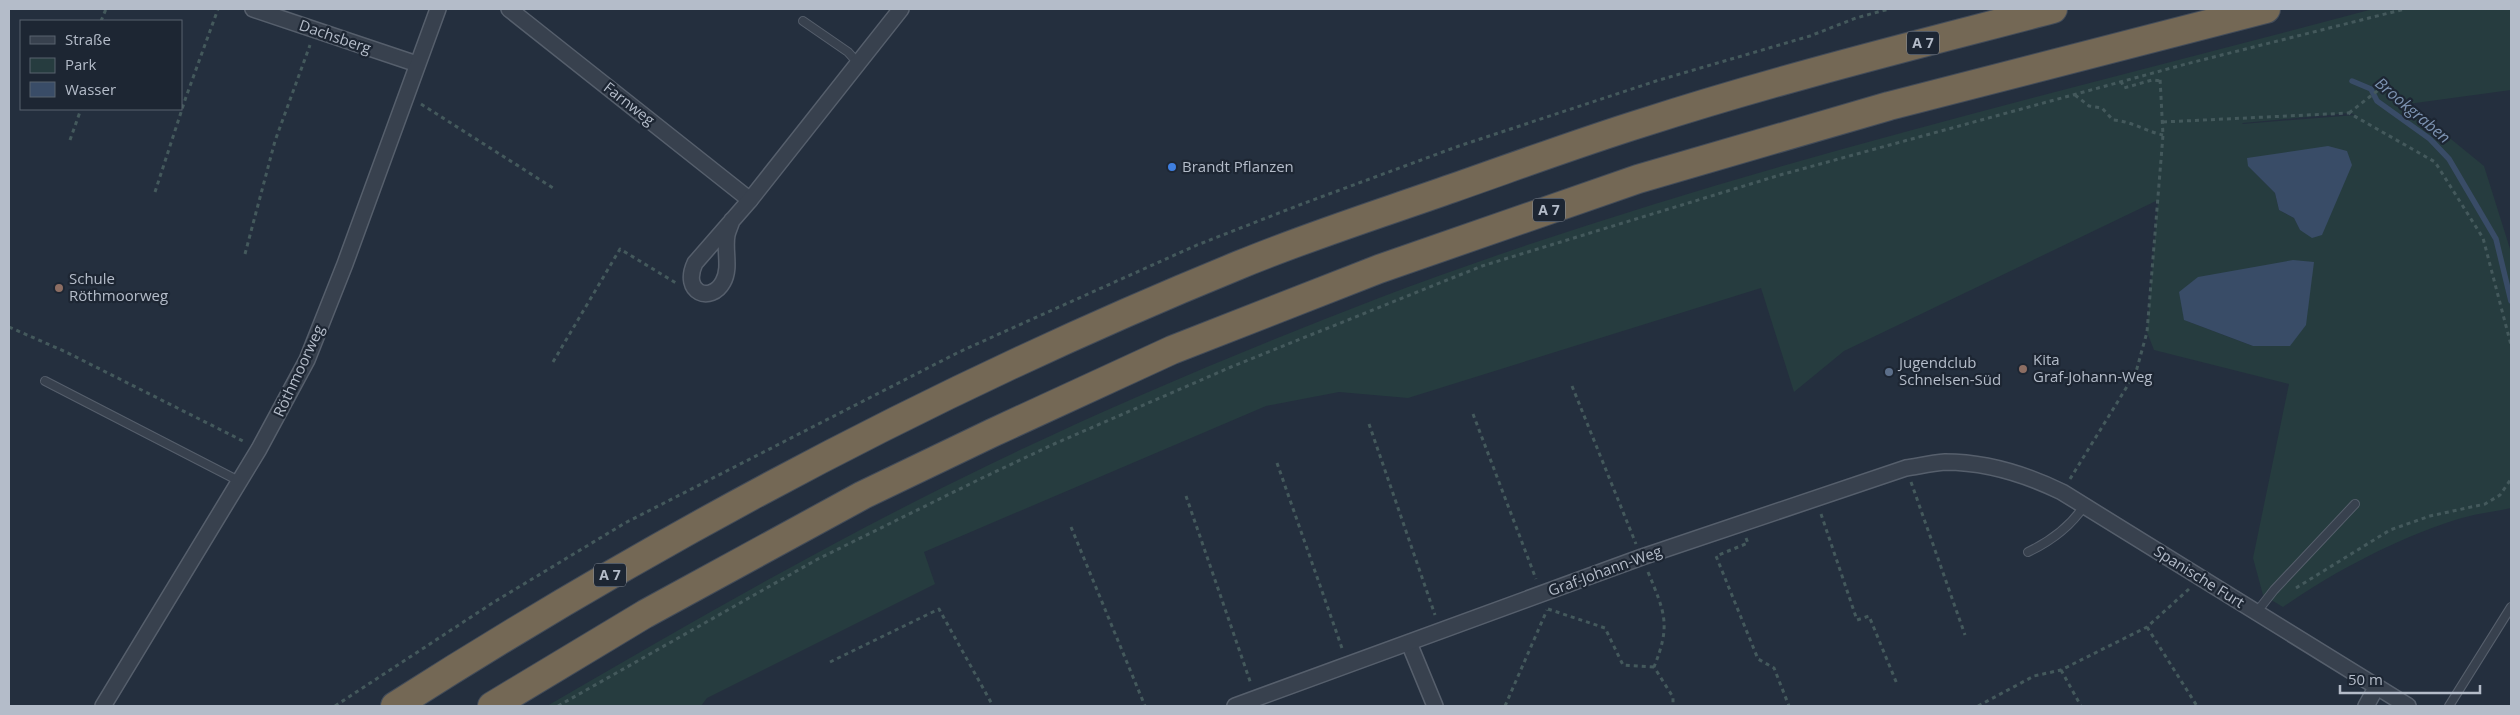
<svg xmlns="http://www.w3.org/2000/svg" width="2520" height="715" font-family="'Open Sans',sans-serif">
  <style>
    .green { fill: #263c3f; fill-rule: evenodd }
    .water { fill: #394c67 }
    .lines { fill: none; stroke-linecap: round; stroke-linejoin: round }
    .stream { stroke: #394c67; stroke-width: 5.5 }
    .lane-casing { stroke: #565f6c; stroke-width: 10 }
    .street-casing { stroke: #565f6c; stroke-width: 18 }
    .highway-casing { stroke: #434c59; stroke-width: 30 }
    .path { stroke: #44595c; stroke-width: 3; stroke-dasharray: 4 4; stroke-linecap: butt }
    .lane { stroke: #38414e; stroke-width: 8 }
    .street { stroke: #38414e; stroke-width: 15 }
    .highway { stroke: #746855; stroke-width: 28 }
    .shop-dot { fill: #3f7fe0; stroke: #1d2633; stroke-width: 2 }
    .education-dot { fill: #8d6e63; stroke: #1d2633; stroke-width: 2 }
    .service-dot { fill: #5c6f8a; stroke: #1d2633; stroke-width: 2 }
    .labels { text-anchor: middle; stroke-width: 4.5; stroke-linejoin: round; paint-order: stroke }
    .shield { fill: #1d2633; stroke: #878f9c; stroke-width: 1 }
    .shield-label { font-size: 14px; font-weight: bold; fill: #b4bcc9 }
    .street-label { font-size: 15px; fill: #b4bcc9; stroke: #1d2633 }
    .poi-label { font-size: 15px; fill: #b4bcc9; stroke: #1d2633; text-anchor: start }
    .water-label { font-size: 16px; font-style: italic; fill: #7c92b1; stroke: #1d2633 }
  </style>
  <rect width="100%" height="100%" fill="#242f3e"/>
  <path class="green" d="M2373 9H2511V90L2408 104 2484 166 2511 252V508C2493 512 2473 514 2455 520 2394 540 2335 571 2283 607L2263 595 2253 558 2289 384 2154 350 2147 332 2158 200 1844 351 1794 392 1761 288 1408 398 1339 392 1266 406 924 552 935 584 707 698 701 706H547C669 635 792 564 918 500 1067 424 1223 358 1379 298 1703 175 2039 98 2373 9ZM2349 113 2356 115 2242 124 2243 123ZM2248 166 2322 235 2300 230 2294 218 2279 210 2275 193ZM2184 320 2290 346H2253Z"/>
  <g class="water">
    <path d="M2328 146 2347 151 2352 165 2322 235 2312 238 2300 230 2294 218 2279 210 2275 193 2248 166 2247 158Z"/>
    <path d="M2293 260 2314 262 2306 325 2290 346H2253L2184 320 2179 292 2198 277Z"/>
  </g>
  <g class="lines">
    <path class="stream" d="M2352 81 2371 89 2377 101 2430 139 2449 159 2496 239 2511 301"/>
    <defs>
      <g id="lane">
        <path d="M803 21 848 52 858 63"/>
        <path d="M45 381 239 481"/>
        <path d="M2028 552C2051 541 2070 527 2084 506"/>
        <path d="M2256 613 2274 590 2355 504"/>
        <path d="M2449 706 2511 607"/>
      </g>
      <g id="street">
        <path d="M253 9 417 64"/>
        <path d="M509 9 750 200"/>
        <path d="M732 220C731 225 728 230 727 235 724 250 731 268 723 282 711 304 681 293 695 263L750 200 901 9"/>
        <path d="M1409 643 1435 706"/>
        <path d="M103 706 259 449 307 360 345 264 438 9"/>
        <path d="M1235 706 1642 557 1906 468C1919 466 1932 463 1945 462 1986 462 2025 474 2062 492L2408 706"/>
        <path d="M2366 706 2376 688"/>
      </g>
      <g id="highway">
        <path d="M395 706C663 535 945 385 1239 265 1309 236 1382 213 1453 188 1516 166 1578 143 1642 123 1778 79 1916 45 2053 9"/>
        <path d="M492 706 645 614 863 495 992 433 1172 350 1379 269 1638 179 1889 106 2266 9"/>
      </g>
    </defs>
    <use href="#lane" class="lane-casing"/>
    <use href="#street" class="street-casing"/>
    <use href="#highway" class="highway-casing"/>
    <g class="path">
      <path d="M101 21 106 9"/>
      <path d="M2121 81 2124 88 2152 80 2161 81"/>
      <path d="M2075 95 2089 106 2102 108 2113 120C2131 121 2145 131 2163 135"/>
      <path d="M421 104 553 188"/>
      <path d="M2349 113 2381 88"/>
      <path d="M2163 122 2349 113 2435 162 2483 238 2511 345"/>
      <path d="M70 140 81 109"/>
      <path d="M155 192 186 97 218 9"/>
      <path d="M245 254 275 141 310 45"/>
      <path d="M9 327 66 352 245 442"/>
      <path d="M553 362 620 249 676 283"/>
      <path d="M1572 386 1636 544"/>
      <path d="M1473 414 1536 579"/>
      <path d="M1369 424 1435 615"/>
      <path d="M1277 463 1343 651"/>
      <path d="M2070 479 2136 372 2147 332 2163 135 2160 78"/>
      <path d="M1911 482 1965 635"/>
      <path d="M1186 496 1251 684"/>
      <path d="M1821 514 1857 620 1869 616 1897 684"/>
      <path d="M1071 527 1145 706"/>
      <path d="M1746 538 1748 543 1716 556 1758 659 1774 668 1789 706"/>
      <path d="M1648 572C1665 613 1671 625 1654 667L1673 697V706"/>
      <path d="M2296 588 2390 530 2430 516 2485 504 2500 495 2511 479"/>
      <path d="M1548 609 1605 628 1623 665 1654 667"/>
      <path d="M2147 627 2197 706"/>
      <path d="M830 662 939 609 993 706"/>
      <path d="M2061 670 2081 706"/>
      <path d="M335 706 494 602 625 523 959 352 1197 245 1302 204 1459 146 1656 81 1810 36 1856 18 1889 9"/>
      <path d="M558 706 816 560 980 479 1054 444 1231 367 1482 266 1780 175 2186 64 2405 9"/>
      <path d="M1505 706 1547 610"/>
      <path d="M1978 706 2034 676 2061 670 2147 627 2189 589"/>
    </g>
    <use href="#lane" class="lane"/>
    <use href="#street" class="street"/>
    <use href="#highway" class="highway"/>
  </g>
  <circle class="shop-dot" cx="1172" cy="167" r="5"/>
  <g class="education-dot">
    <circle cx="59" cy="288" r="5"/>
    <circle cx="2023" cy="369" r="5"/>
  </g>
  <circle class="service-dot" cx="1889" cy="372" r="5"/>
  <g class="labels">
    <g class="shield">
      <rect x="1907" y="31.5" width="32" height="23" rx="4"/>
      <rect x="1533" y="198.5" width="32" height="23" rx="4"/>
      <rect x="594" y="563.5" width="32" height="23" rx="4"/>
    </g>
    <g class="shield-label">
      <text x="1923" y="48">A 7</text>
      <text x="1549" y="215">A 7</text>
      <text x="610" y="580">A 7</text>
    </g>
    <g class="street-label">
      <text transform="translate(335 37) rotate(19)" y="5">Dachsberg</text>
      <text transform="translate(629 104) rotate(38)" y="5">Farnweg</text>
      <text transform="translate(299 371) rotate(-65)" y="5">Röthmoorweg</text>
      <text transform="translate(1605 571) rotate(-20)" y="5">Graf-Johann-Weg</text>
      <text transform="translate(2199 577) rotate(32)" y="5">Spanische Furt</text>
    </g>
    <g class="poi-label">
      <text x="1182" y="172">Brandt Pflanzen</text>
      <text x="69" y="284">Schule<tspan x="69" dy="17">Röthmoorweg</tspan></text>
      <text x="2033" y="365">Kita<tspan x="2033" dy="17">Graf-Johann-Weg</tspan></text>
      <text x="1899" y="368">Jugendclub<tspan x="1899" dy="17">Schnelsen-Süd</tspan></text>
    </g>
    <g class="water-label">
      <text transform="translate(2413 110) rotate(40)" y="6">Brookgraben</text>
    </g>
  </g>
  <rect width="2520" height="715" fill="none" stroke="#b4bcc9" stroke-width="20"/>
  <rect x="20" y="20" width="162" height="90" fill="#1d2633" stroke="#59626f"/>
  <rect x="30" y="36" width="25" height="8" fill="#38414e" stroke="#59626f"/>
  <text x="65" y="45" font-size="15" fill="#b4bcc9">Straße</text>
  <rect x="30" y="58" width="25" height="15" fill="#263c3f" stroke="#59626f"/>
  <text x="65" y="70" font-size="15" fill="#b4bcc9">Park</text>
  <rect x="30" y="82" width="25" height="15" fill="#394c67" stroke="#59626f"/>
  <text x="65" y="95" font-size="15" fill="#b4bcc9">Wasser</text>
  <path d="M2340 685v8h140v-8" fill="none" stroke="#b4bcc9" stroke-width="2.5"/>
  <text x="2348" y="685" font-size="15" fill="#b4bcc9" stroke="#1d2633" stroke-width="4" paint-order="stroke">50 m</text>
</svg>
